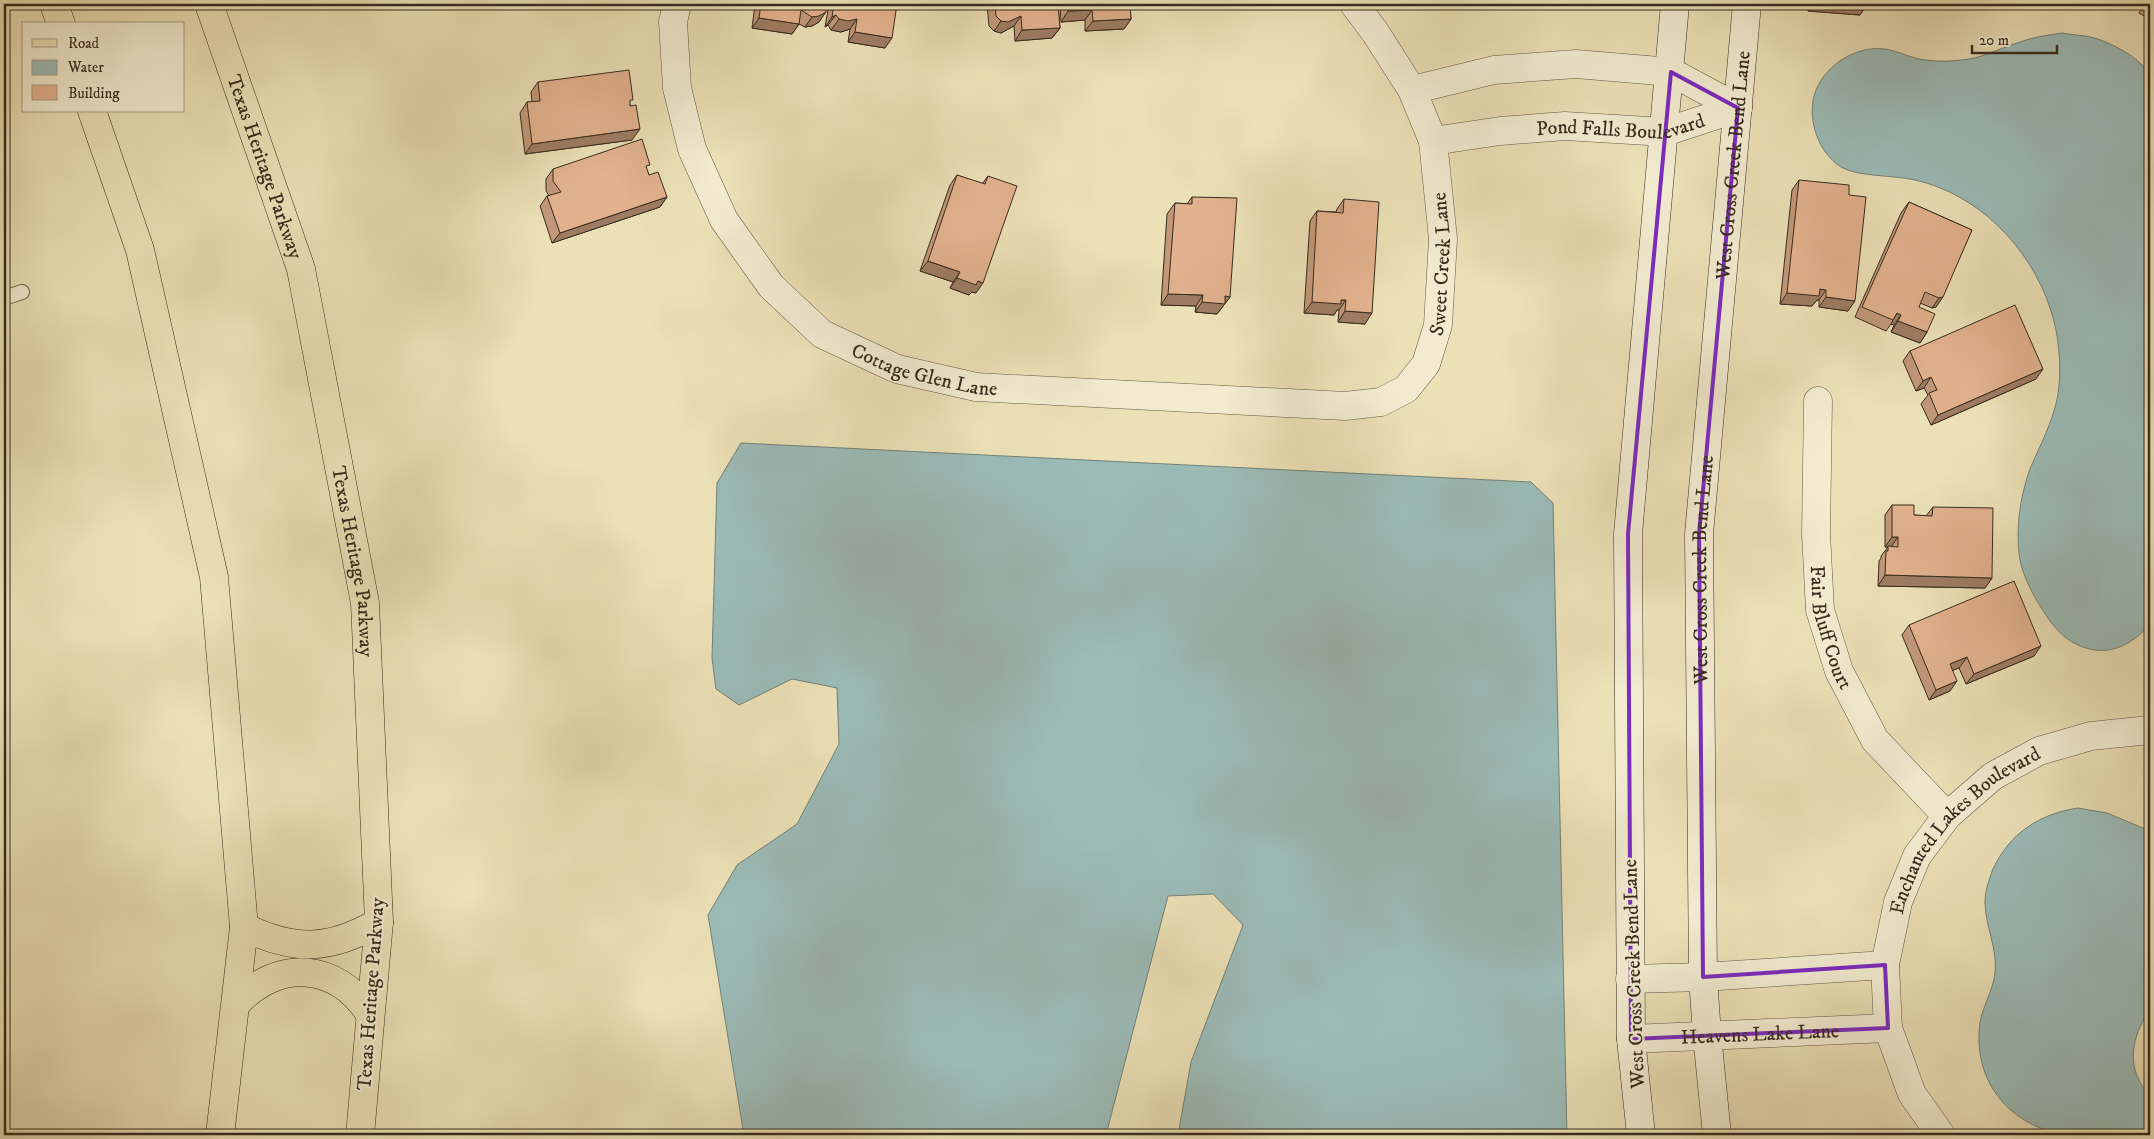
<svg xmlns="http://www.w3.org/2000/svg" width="2154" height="1139" font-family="'IM FELL DW Pica',serif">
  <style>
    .water { fill: #9bbbb7; stroke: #738279 }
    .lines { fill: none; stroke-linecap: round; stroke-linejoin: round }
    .lane-casing { stroke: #645943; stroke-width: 16 }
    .street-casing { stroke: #645943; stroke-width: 29 }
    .secondary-casing { stroke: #372c1d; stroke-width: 29 }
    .primary-casing { stroke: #372c1d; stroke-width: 29 }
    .lane { stroke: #f2ebd0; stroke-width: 14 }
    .street { stroke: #f2ebd0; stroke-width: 28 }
    .secondary { stroke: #f2ebd0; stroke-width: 28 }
    .primary { stroke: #ebe0b6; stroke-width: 28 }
    .wall { fill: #c29879; stroke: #372c1d }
    .shaded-wall { fill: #9e7c63; stroke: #372c1d }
    .building { fill: #e2b18d; stroke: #372c1d }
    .marked { fill: none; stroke: #7b2cbf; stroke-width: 4; stroke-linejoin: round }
    .labels { text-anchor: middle; stroke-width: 4.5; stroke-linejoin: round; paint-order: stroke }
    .street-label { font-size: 20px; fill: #372c1d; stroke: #f2ebd0 }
  </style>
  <rect width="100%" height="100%" fill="#ebe0b6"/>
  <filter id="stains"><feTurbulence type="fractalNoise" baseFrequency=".004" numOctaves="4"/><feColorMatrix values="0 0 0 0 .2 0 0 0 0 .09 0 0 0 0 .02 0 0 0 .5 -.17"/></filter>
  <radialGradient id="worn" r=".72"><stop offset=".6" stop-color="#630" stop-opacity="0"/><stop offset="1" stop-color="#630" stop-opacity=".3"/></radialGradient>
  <g class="water">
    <path d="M2062 33C2072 35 2081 35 2090 37 2109 41 2141 58 2150 75V457L2145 502 2150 538V624C2137 640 2117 653 2095 650 2069 646 2055 630 2042 609 2033 595 2023 576 2020 560 2015 531 2020 497 2030 469 2040 445 2054 420 2058 394 2062 367 2059 333 2050 308 2030 247 1978 194 1915 180 1894 175 1858 177 1841 167 1818 152 1808 121 1814 96 1822 67 1855 45 1885 49 1899 51 1912 59 1926 60 1940 62 1955 61 1969 59 1987 56 2003 47 2020 42 2034 37 2048 35 2062 33Z"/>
    <path d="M741 443 1531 482 1553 503 1567 1135H1178L1191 1062 1243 925 1213 894 1168 896 1106 1135H744L708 915 737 865 797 824 839 744 837 688 792 679 739 705 716 689 712 658 717 483Z"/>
    <path d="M2078 808 2107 813 2150 831V1009C2135 1032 2126 1058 2141 1084 2143 1089 2149 1093 2150 1097 2153 1104 2150 1127 2150 1135 2125 1135 2091 1139 2067 1135 2010 1127 1972 1081 1980 1023 1983 1005 1993 991 1995 973 1998 949 1985 926 1985 902 1985 891 1989 880 1993 869 2010 833 2039 814 2078 808Z"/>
  </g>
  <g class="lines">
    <defs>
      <path id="lane" d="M4 298 22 292"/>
      <g id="street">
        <path id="s1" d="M677 4 673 22 677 88 692 149 724 220 771 286 822 334 897 369 976 387 1345 406 1381 402 1406 389 1426 364 1438 325 1443 239 1433 141 1412 90 1375 32 1354 4"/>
        <path d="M1412 90 1494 70 1576 64 1671 72 1738 108"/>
        <path id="s2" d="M1433 141 1500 131 1565 126 1665 132 1738 108"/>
        <path id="s3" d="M1818 401 1816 534 1820 610 1839 671 1875 740 1947 816"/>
        <path d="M1630 979 1703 977 1885 965"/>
        <path id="s4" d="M1631 1039 1888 1028"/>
        <path id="s5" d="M1941 1135 1912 1094 1888 1028 1885 965 1898 902 1917 856 1947 816 1993 776 2039 751 2091 736 2150 730"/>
      </g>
      <g id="secondary">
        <path d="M1641 1135 1631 1039 1628 534 1675 4"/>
        <path id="s6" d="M1717 1135 1707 1035 1703 977 1699 534 1747 4"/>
      </g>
      <g id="primary">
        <path d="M54 4 61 24"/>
        <path id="s7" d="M209 4 301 269 365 603 379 922 360 1135"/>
        <path d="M92 111 140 250 214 577 244 927 220 1135"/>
        <path d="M244 927C295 952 331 950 379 922"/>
        <path d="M237 1003C278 959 336 962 370 1014"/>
      </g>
    </defs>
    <use href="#lane" class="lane-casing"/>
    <use href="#street" class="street-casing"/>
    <use href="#secondary" class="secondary-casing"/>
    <use href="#primary" class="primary-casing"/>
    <use href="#lane" class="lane"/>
    <use href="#street" class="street"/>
    <use href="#secondary" class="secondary"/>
    <use href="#primary" class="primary"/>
  </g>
  <g class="wall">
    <path d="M755 4H827L819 22 812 26 805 27 799 24 792 34 752 28Z"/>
    <path d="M829 4H897L885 48 848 42 850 29 841 32 831 30 828 25 825 27Z"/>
    <path d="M987 4H1058L1060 28 1052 38 1015 41 1014 26 1001 33 994 31 989 26Z"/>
    <path d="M1060 4H1130L1131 19 1124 29 1085 31V20L1061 22Z"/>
    <path d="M1808 4H1867L1860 15 1808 11Z"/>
    <path d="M2144 4H2150V19L2139 13Z"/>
    <path d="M538 82 630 104 632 140 525 154 520 113 527 102H532L531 92Z"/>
    <path d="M553 169 647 170 649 175 667 197 660 207 552 243 540 206 547 196H549L546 191V179Z"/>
    <path d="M957 175 982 184 988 176 976 293 972 292 969 295 950 288 953 282 920 271 950 185Z"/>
    <path d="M1799 180 1848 311 1819 307V300H1817L1812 306 1780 304 1792 190Z"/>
    <path d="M1192 197 1230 297 1217 314 1195 312 1196 306 1161 305 1167 214 1175 203 1187 204Z"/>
    <path d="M1344 199 1365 324 1338 322 1339 310H1337L1334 315 1304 313 1310 221 1317 211 1336 212 1337 209Z"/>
    <path d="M1909 202 1972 230 1936 307 1932 308 1920 303 1919 307 1927 332 1920 343 1891 332 1894 325 1891 324 1886 331 1855 317 1901 213Z"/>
    <path d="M1910 351 2036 379 1931 425 1921 404 1928 395 1924 388 1916 391 1903 361Z"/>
    <path d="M1892 505 1914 515 1926 516 1933 507 1992 578 1985 588 1878 586 1879 561 1881 558V556L1888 547H1885V515Z"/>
    <path d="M1909 625 2034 656 1966 684 1959 668 1953 670 1950 691 1929 700 1902 635Z"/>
  </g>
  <g class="shaded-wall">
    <path d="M1813 4H1867L1860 15 1808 11Z"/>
    <path d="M1092 10 1085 20 1061 22 1068 11Z"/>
    <path d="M826 12 819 22 812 26 805 27 812 17Z"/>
    <path d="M836 15 828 25 825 27 832 17Z"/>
    <path d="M1021 16 1014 26 1001 33 994 31 1001 21Z"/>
    <path d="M759 18 799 24 792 34 752 28Z"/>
    <path d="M839 19H857L850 29 841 32 831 30Z"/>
    <path d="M1131 19 1124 29 1085 31 1093 21Z"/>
    <path d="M1060 28 1052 38 1015 41 1022 30Z"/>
    <path d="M855 32 892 38 885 48 848 42Z"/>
    <path d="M640 129 632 140 525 154 532 144Z"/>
    <path d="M667 197 660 207 552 243 560 233Z"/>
    <path d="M928 261 960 272 953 282 920 271Z"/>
    <path d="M957 278 978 281 983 283 976 293 972 292 969 295 950 288Z"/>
    <path d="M1820 289 1826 290 1819 300H1817L1812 306 1780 304 1787 293Z"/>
    <path d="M1168 294 1203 295 1196 306 1161 305Z"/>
    <path d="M1225 296 1230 297 1217 314 1195 312 1202 302Z"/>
    <path d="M1826 297 1855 301 1848 311 1819 307Z"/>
    <path d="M1943 297 1936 307 1932 308 1939 298Z"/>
    <path d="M1341 300H1346L1339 310H1337L1334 315 1304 313 1312 302Z"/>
    <path d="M1345 311 1372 313 1365 324 1338 322Z"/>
    <path d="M1897 313 1901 315 1894 325 1891 324Z"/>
    <path d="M1898 321 1927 332 1920 343 1891 332Z"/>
    <path d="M2043 369 2036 379 1931 425 1938 415Z"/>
    <path d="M1931 377 1924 388 1916 391 1923 381Z"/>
    <path d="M1892 537H1898L1891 547H1885Z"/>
    <path d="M1885 575 1992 578 1985 588 1878 586Z"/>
    <path d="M2041 646 2034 656 1966 684 1974 674Z"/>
    <path d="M1967 657 1959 668 1943 674 1950 664Z"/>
    <path d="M1957 681 1950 691 1929 700 1936 690Z"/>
  </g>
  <g class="building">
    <path d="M761 4H827L826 12 819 16 812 17 801 10 799 24 759 18Z"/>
    <path d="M834 4H897L892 38 855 32 857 19 848 21 839 19 836 15 832 17Z"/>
    <path d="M995 4H1058L1060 28 1022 30 1021 16 1008 22 1001 21 996 16Z"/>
    <path d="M1068 4H1130L1131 19 1093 21 1092 10 1068 11Z"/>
    <path d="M629 70 633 100H630V106L636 105 640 129 532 144 527 102 540 101 538 82Z"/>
    <path d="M642 139 650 165 646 166 649 175 658 172 667 197 560 233 547 196 561 192 553 181V169Z"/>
    <path d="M957 175 985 184 988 176 1017 186 983 283 978 281 976 285 957 278 960 272 928 261Z"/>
    <path d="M1799 180 1849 185V195L1866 197 1855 301 1826 297V290L1820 289 1819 296 1787 293Z"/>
    <path d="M1192 197 1237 198 1230 297 1225 296V304L1202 302 1203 295 1168 294 1175 203 1192 204Z"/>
    <path d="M1344 199 1379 202 1372 313 1345 311 1346 300H1341V304L1312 302 1317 211 1343 213Z"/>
    <path d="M1909 202 1972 230 1943 297 1939 298 1925 292 1919 307 1935 314 1927 332 1898 321 1901 315 1897 313 1893 320 1862 307Z"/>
    <path d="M2015 305 2043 369 1938 415 1929 393 1937 390 1931 377 1923 381 1910 351Z"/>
    <path d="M1892 505H1914V515L1932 516 1933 507 1993 508 1992 578 1885 575 1886 551H1888V546L1898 547V537H1892Z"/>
    <path d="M2014 581 2041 646 1974 674 1967 657 1950 664 1957 681 1936 690 1909 625Z"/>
  </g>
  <path class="marked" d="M1671 72 1738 108 1699 534 1703 977 1885 965 1888 1028 1631 1039 1628 534Z"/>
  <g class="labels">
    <g class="street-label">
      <text dy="7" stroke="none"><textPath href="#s2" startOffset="189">Pond Falls Boulevard</textPath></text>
      <text dy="7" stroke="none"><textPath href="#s6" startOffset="972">West Cross Creek Bend Lane</textPath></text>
      <text dy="7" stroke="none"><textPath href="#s7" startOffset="172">Texas Heritage Parkway</textPath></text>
      <text dy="7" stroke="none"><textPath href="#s1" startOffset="1108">Sweet Creek Lane</textPath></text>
      <text dy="7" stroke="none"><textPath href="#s1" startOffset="486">Cottage Glen Lane</textPath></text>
      <text dy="7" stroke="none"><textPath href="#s7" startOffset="578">Texas Heritage Parkway</textPath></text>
      <text dy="7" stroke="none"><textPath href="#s6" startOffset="566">West Cross Creek Bend Lane</textPath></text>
      <text dy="7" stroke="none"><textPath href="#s3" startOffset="228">Fair Bluff Court</textPath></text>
      <text dy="7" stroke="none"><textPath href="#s5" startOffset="348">Enchanted Lakes Boulevard</textPath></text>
      <text transform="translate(1633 974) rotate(-92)" y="7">West Cross Creek Bend Lane</text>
      <text transform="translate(370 994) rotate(-86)" y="7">Texas Heritage Parkway</text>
      <text dy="7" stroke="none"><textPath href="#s4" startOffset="129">Heavens Lake Lane</textPath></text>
    </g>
  </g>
  <rect width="2154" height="1139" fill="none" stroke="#ebe0b6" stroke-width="20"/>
  <rect x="5" y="5" width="2144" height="1129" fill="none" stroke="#372c1d" stroke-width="2.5"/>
  <rect x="10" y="10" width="2134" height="1119" fill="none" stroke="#372c1d"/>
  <rect x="22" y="22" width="162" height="90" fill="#f2ebd0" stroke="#a79f88"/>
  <rect x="32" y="39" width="25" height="8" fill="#ebe0b6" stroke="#a79f88"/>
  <text x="68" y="48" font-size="15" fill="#372c1d">Road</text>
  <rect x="32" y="60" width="25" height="15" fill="#9bbbb7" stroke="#a79f88"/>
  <text x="68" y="72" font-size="15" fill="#372c1d">Water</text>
  <rect x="32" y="85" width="25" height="15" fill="#e2b18d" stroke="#a79f88"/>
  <text x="68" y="98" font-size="15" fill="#372c1d">Building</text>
  <path d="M1972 45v8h85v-8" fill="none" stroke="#372c1d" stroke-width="2.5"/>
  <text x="1979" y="45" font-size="15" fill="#372c1d" stroke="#f2ebd0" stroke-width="4" paint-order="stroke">20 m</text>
  <rect width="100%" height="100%" filter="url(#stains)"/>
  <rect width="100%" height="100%" fill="url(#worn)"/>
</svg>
